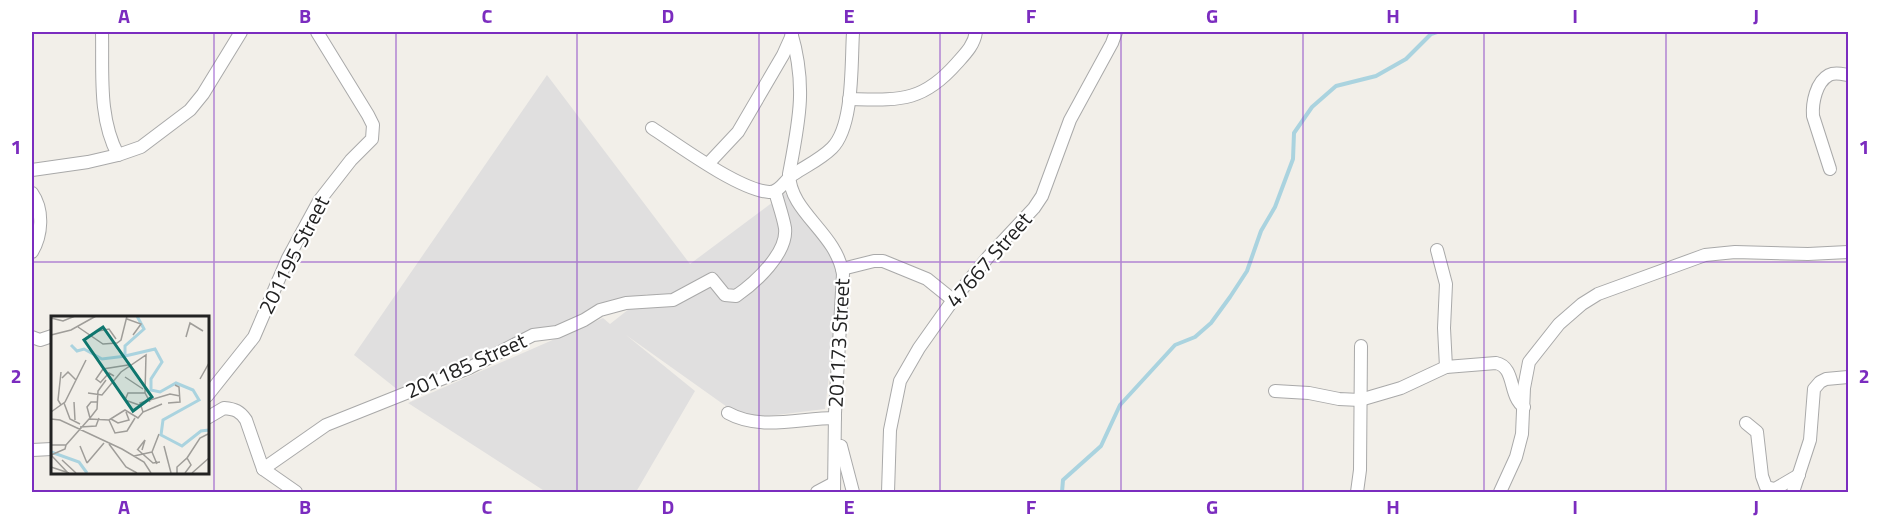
<svg xmlns="http://www.w3.org/2000/svg" width="1880" height="524" font-family="'Titillium Web',sans-serif">
  <style>
    .residential { fill: #e0dfdf }
    .lines { fill: none; stroke-linecap: round; stroke-linejoin: round }
    .stream { stroke: #aad3df; stroke-width: 4 }
    .street-casing { stroke: #a9a9a9; stroke-width: 14 }
    .street { stroke: #fff; stroke-width: 12 }
    .grid { fill: none; stroke: #7b2cbf; stroke-width: 1.5; stroke-opacity: 0.55 }
    .labels { text-anchor: middle; stroke-width: 4.5; stroke-linejoin: round; paint-order: stroke }
    .street-label { font-size: 21px; fill: #222; stroke: #fff }
    .inset-river { fill: none; stroke: #aad3df; stroke-width: 3 }
    .inset-road { fill: none; stroke: #9f9d99; stroke-width: 1.5 }
    .view { fill: #0f766e; fill-opacity: 0.15; stroke: #0f766e; stroke-width: 3 }
    .inset-edge { fill: none; stroke: #222; stroke-width: 3 }
    .neatline { fill: none; stroke: #7b2cbf; stroke-width: 2 }
    .grid-label { font-size: 20px; text-anchor: middle; font-weight: bold; fill: #7b2cbf }
  </style>
  <rect width="100%" height="100%" fill="#f2efe9"/>
  <path class="residential" d="M547 75 690 264 785 193 842 269 825 409 744 419 626 335 695 391 636 492H546L408 403 603 318 610 324 648 294 398 390 354 355Z"/>
  <g class="lines">
    <path class="stream" d="M1062 492 1063 480 1101 446 1120 405 1175 345 1195 337 1211 323 1230 297 1247 271 1261 231 1275 207 1293 159 1294 133 1312 107 1336 86 1376 76 1406 59 1431 34 1437 32"/>
    <defs>
      <g id="street">
        <path d="M102 32C103 73 98 117 118 155"/>
        <path d="M791 32C807 86 799 121 789 174 790 213 836 232 843 274L835 413 834 492"/>
        <path d="M849 99C899 100 922 103 957 63 966 53 974 45 976 32"/>
        <path d="M652 128C678 145 739 190 769 192 780 193 785 179 794 174 806 166 821 159 832 148 854 126 851 63 853 33"/>
        <path d="M708 164 738 132 783 55 792 35"/>
        <path d="M1830 169 1813 116C1812 103 1816 82 1829 75 1835 72 1842 74 1848 75"/>
        <path d="M32 170 88 162 118 155 141 147 190 110 203 94 241 32"/>
        <path d="M32 193C44 210 42 235 32 252"/>
        <path d="M1437 250 1446 284 1444 328 1446 367"/>
        <path d="M842 269 874 261H883L927 279 953 300"/>
        <path d="M32 337 40 340 52 336"/>
        <path d="M1275 391 1309 393 1339 399 1360 400 1401 388 1446 367 1496 363C1516 367 1508 396 1524 407"/>
        <path d="M207 396 254 337 288 258 319 201 351 160 372 139 373 125 368 115 317 32"/>
        <path d="M728 413C760 431 800 418 835 418"/>
        <path d="M207 418 224 408C235 409 240 411 246 420L263 469 296 492"/>
        <path d="M1746 423 1757 432 1762 476 1766 487 1775 489 1799 475"/>
        <path d="M32 450 52 449"/>
        <path d="M835 450 841 446 853 492"/>
        <path d="M263 469 326 425 469 368 533 335 557 332 584 320 600 310 626 303 673 300 712 279 725 295 736 296C755 283 788 253 785 228 783 216 778 203 775 191"/>
        <path d="M817 492 834 483"/>
        <path d="M888 492 890 430 900 381 919 348 953 300 989 256 1034 208 1042 196 1070 120 1112 43 1116 32"/>
        <path d="M1357 492 1360 470 1361 346"/>
        <path d="M1500 492 1516 457 1522 434 1524 388 1529 362 1559 324 1582 304 1598 294 1705 255 1735 252 1808 254 1848 252"/>
        <path d="M1793 492 1810 440 1814 389 1820 382 1826 379 1848 377"/>
      </g>
    </defs>
    <use href="#street" class="street-casing"/>
    <use href="#street" class="street"/>
  </g>
  <path class="grid" d="M214 32V492M396 32V492M577 32V492M759 32V492M940 32V492M1121 32V492M1303 32V492M1484 32V492M1666 32V492M32 262H1848"/>
  <g class="labels">
    <g class="street-label">
      <text transform="translate(294 255) rotate(-63)" y="7">201195 Street</text>
      <text transform="translate(989 260) rotate(-49)" y="7">47667 Street</text>
      <text transform="translate(839 343) rotate(-87)" y="7">201173 Street</text>
      <text transform="translate(466 366) rotate(-24)" y="7">201185 Street</text>
    </g>
  </g>
  <g transform="translate(51 316)">
    <rect width="158" height="158" fill="#f2efe9"/>
    <path class="inset-river" d="M86 0 93 13 74 30V40L104 33 111 46 100 63V74L109 76 125 67 142 74 148 84 112 104 110 119 131 130 150 115 158 114M20 29 26 35 33 33 51 43 75 40M0 136 28 146 36 157"/>
    <path class="inset-road" d="M0 2 12 5 24 0M76 3 90 8 82 19M27 11 52 28 66 27 70 24 76 0M47 15 58 13 65 23M0 19 20 14 45 0M135 21 139 7 152 15M74 61 92 73M11 62 17 56 25 64M149 63 158 47M49 66 45 63 52 53 77 49M49 67 58 57 63 60M37 77 51 79 70 56 95 39 94 77M23 86 24 104M13 87 19 103 29 108M117 87 129 86 128 71 124 69M10 89 7 84 10 56M88 89 74 84 77 77H94L99 86M0 96 14 86 35 44M92 96 89 87 119 78 129 80M39 102 46 93 47 75 55 64M39 102 36 91 40 86H47M0 103 9 104 71 133 93 146 100 157M60 103 67 107 78 104 75 96M58 104 64 117 76 115 84 102M29 111 45 110 48 102M58 128 75 151 86 157M0 129H15L38 103 58 104 74 94 87 102 92 96 111 88M29 130 36 147M113 130 120 157M86 133 102 147 109 146M87 133 94 124 91 134M0 139 17 157M0 139 14 133 15 129M83 140 101 136M136 142 149 122 157 118M11 144 25 157M36 147 53 127M106 148 101 136 108 118M0 151 18 157M126 157V151L136 142 140 149 134 157M141 157 158 142"/>
    <path class="view" d="M52 11 101 81 82 95 33 24Z"/>
    <rect width="158" height="158" class="inset-edge"/>
  </g>
  <rect width="1880" height="524" fill="none" stroke="#ffffff" stroke-width="66"/>
  <rect x="33" y="33" width="1814" height="458" class="neatline"/>
  <g class="grid-label">
    <text x="124" y="23">A</text>
    <text x="305" y="23">B</text>
    <text x="487" y="23">C</text>
    <text x="668" y="23">D</text>
    <text x="849" y="23">E</text>
    <text x="1031" y="23">F</text>
    <text x="1212" y="23">G</text>
    <text x="1393" y="23">H</text>
    <text x="1575" y="23">I</text>
    <text x="1756" y="23">J</text>
    <text x="16" y="154">1</text>
    <text x="1864" y="154">1</text>
    <text x="16" y="383">2</text>
    <text x="1864" y="383">2</text>
    <text x="124" y="514">A</text>
    <text x="305" y="514">B</text>
    <text x="487" y="514">C</text>
    <text x="668" y="514">D</text>
    <text x="849" y="514">E</text>
    <text x="1031" y="514">F</text>
    <text x="1212" y="514">G</text>
    <text x="1393" y="514">H</text>
    <text x="1575" y="514">I</text>
    <text x="1756" y="514">J</text>
  </g>
</svg>
